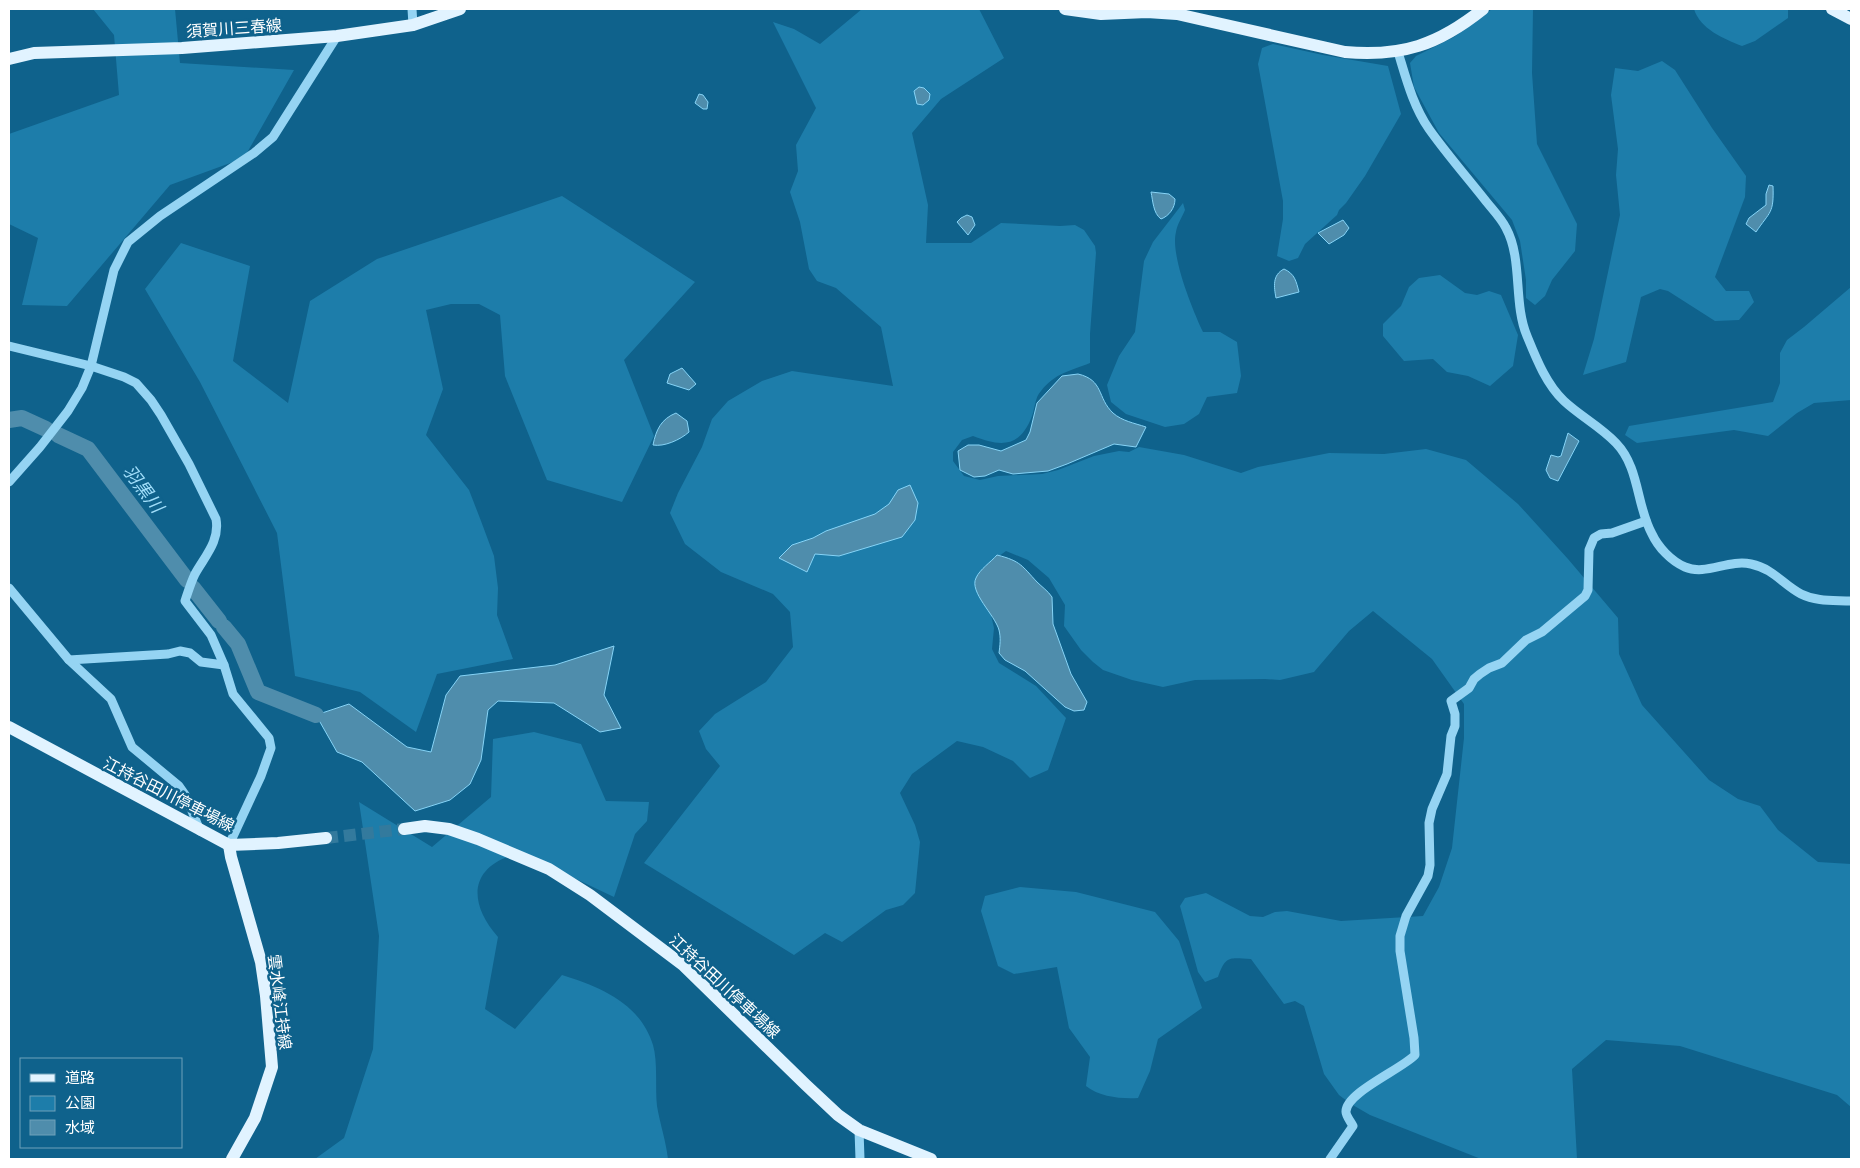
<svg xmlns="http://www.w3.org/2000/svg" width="1860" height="1168" font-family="Manrope,'Noto Sans JP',sans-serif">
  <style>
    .green { fill: #1d7daa }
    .water { fill: #4f8dac; stroke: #86d4f7 }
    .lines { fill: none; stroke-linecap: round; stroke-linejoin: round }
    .river { stroke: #4f8dac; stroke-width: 16 }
    .major-tunnel { stroke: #337a9d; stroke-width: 12; stroke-dasharray: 12 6; stroke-linecap: butt }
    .minor { stroke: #95d4f3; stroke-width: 9 }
    .major { stroke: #e1f3ff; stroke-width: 12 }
    .labels { text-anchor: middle; stroke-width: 5; stroke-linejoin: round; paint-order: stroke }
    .street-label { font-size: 16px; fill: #fff; stroke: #0f628c }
    .water-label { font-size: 18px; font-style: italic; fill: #a1defa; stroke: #0f628c }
  </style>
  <rect width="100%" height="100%" fill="#0f628c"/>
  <g class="green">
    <path d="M93 9H175L180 63 294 70 244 158 170 185 67 306 22 305 38 238 9 224V134L119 95 114 35Z"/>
    <path d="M862 9H979L1004 58 941 99 912 133 928 205 926 243H971L1001 223 1060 226 1075 225 1084 230 1095 246 1096 253 1090 334V363C1070 371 1055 373 1041 391 1035 397 1035 408 1032 416 1020 448 1001 447 973 436L962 440 953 452V461L964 476 980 480 998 476 1042 474 1058 470 1094 456 1119 451 1129 452 1139 447 1184 455 1241 473 1258 467 1329 453 1384 454 1426 449 1466 460 1518 504 1568 559 1618 618 1619 654 1642 705 1709 780 1738 799 1760 806 1778 830 1818 862 1851 864V1107L1837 1095 1680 1046 1606 1040 1572 1069 1577 1159H1481L1370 1115 1351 1104 1339 1095 1324 1074 1304 1006 1295 1001 1284 1004 1251 959C1229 958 1226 955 1218 977L1205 982 1198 972 1180 906 1185 898 1206 893 1250 916 1263 917 1275 912 1287 911 1341 921 1423 916 1439 887 1452 848 1464 738V704L1432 659 1373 611 1349 631 1314 672 1280 680 1265 679 1195 680 1163 687 1132 680 1103 670 1093 662 1081 650 1064 626 1065 605 1049 578 1028 560 1006 551 984 567 980 585 989 606 994 628 992 649 999 663 1036 686 1066 718 1048 770 1030 778 1013 761 983 747 957 741 912 774 900 793 915 825 920 842 915 893 903 905 886 910 842 942 825 933 794 955 644 863 720 766 706 749 699 731 715 714 766 682 793 647 790 612 773 594 721 572 685 544 670 513 678 493 702 447 712 419 728 401 762 381 792 371 893 386 881 327 836 288 817 281 809 269 800 222 790 192 798 171 796 145 816 108 773 22 794 29 820 44Z"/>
    <path d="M1492 9H1533L1532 73 1537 144 1577 224 1575 251 1552 280 1545 296 1535 305 1526 298V280L1520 241 1512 220 1439 133 1414 87 1410 63 1416 56 1454 37Z"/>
    <path d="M1694 9H1788V18L1755 41 1742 46C1724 39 1700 29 1694 9Z"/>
    <path d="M1273 44 1323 55 1388 66 1401 114 1365 176 1346 203 1339 210 1337 215 1305 244 1298 258 1289 261 1277 256 1283 219V201L1258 64 1262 48Z"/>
    <path d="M1662 61 1675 70 1712 128 1746 176 1745 197 1715 277 1726 291H1749L1754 302 1739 320 1715 321 1668 291 1660 289 1641 297 1626 362 1583 375 1594 339 1620 215 1616 175 1618 149 1611 95 1615 68 1638 71Z"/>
    <path d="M562 196 695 282 624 360 654 436 622 502 547 480 505 376 500 315 479 304H451L426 310 443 389 426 435 469 490 481 521 494 556 498 588 497 615 513 659 437 674 416 732 360 692 295 676 277 533 200 382 145 289 181 243 250 266 233 361 288 403 310 301 377 259Z"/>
    <path d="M1183 203 1185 210C1182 217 1177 225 1176 232 1170 255 1193 311 1203 332H1220L1237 342 1241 376 1237 393 1207 397 1199 414 1184 424 1165 427 1126 414 1111 402 1107 385 1119 356 1135 332 1144 261 1153 242Z"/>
    <path d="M1440 275 1465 293 1477 295 1489 291 1501 295 1518 335 1513 366 1490 386 1468 376 1447 372 1433 359 1404 361 1383 336V324L1401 306 1409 287 1419 278Z"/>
    <path d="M1851 287V400L1814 403 1797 413 1768 436 1734 430 1637 443 1625 435 1629 426 1773 402 1780 383V353L1787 340 1804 327Z"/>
    <path d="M534 732 581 744 606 801 649 802 647 821 635 834 614 897 521 853C470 864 466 901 498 937L485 1009 515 1029 562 975C600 987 640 1003 653 1045 658 1062 655 1088 657 1106 660 1124 666 1141 668 1159H315L344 1138 373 1049 379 936 359 802 432 847 491 797 493 739Z"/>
    <path d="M1020 887 1076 892 1155 912 1179 941 1202 1008 1158 1039 1150 1071 1138 1098C1121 1099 1100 1097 1086 1086L1090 1057 1069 1028 1057 967 1014 974 998 966 981 911 985 896Z"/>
  </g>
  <g class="water">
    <path d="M919 87 924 88 930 94 929 100 923 105 917 104 914 91Z"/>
    <path d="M699 94 703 95 708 102 707 109H703L695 103Z"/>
    <path d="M1769 185 1773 186C1774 214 1770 211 1756 232L1746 224 1749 218 1766 205V194Z"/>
    <path d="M1151 192 1169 194 1175 199C1175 208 1169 216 1161 219 1153 213 1153 201 1151 192Z"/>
    <path d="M967 215 972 217 975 225 968 235 957 222 961 218Z"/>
    <path d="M1343 220 1349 228 1344 235 1329 244 1318 233Z"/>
    <path d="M1284 269C1295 274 1296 281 1299 292L1276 298C1274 287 1272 275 1284 269Z"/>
    <path d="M682 368 696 384 689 390 667 383 670 374Z"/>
    <path d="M1078 374C1104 380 1097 398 1113 413 1122 421 1134 423 1146 427L1136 447 1114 444 1067 464 1048 471 1013 474 999 470 985 476 974 477 960 470 958 451 968 445H979L1001 451 1026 440 1030 432 1037 403 1062 376Z"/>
    <path d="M676 413 687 421 689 432C680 440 664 447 653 445 656 430 661 419 676 413Z"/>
    <path d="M1568 433 1579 441 1558 481 1550 478 1546 470 1551 455 1558 457 1561 456Z"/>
    <path d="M910 485 918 503 915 520 902 537 839 556 815 554 807 572 779 558 792 545 813 538 826 531 875 514 889 504 898 490Z"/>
    <path d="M997 555C1021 561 1022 566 1037 582 1042 587 1048 591 1052 597L1053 624 1071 674 1087 702 1084 710 1074 711 1065 707 1025 671 1005 660 999 653C1000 645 1001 638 999 630 995 615 969 592 976 578 980 569 991 562 997 555Z"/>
    <path d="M614 646 604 695 621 728 600 732 554 703 498 701 488 710 481 760 470 784 450 800 415 811 362 762 337 752 316 715 349 704 407 747 431 752 446 695 460 676 555 665Z"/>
  </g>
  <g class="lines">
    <g class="river">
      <path d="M9 420 22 418 46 429"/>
      <path d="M58 435 88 449 187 580"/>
      <path d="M193 588 219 621"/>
      <path d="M224 627 238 644 258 692 316 715"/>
    </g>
    <path class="major-tunnel" d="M326 838 404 829"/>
    <g class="minor">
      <path d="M412 9 413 25"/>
      <path d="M1398 52C1406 78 1413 106 1429 129 1446 153 1466 176 1485 200 1492 209 1501 218 1506 228 1523 259 1513 303 1527 336 1536 358 1546 384 1564 401 1580 416 1601 427 1616 443 1640 468 1636 505 1652 534 1658 547 1671 561 1685 567 1706 576 1728 559 1751 564 1774 569 1782 584 1801 594 1817 602 1834 600 1851 601"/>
      <path d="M9 346 91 366 124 377 136 383 151 400 161 415 189 464 216 519C220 541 205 556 195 574 191 582 188 592 185 601L211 635 224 665 233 694 269 738 271 748 261 776 229 845"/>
      <path d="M9 482 40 447 68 411 82 388 91 366 114 270 128 242 160 216 254 153 273 137 337 36"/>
      <path d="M9 588 69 660 111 699 132 747 179 786 186 796 200 831"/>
      <path d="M69 660 168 654 180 651 190 653 201 662 224 665"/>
      <path d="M859 1130 860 1159"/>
      <path d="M1330 1159 1353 1126C1351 1122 1346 1116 1346 1112 1345 1093 1402 1069 1415 1055L1414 1038 1400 951V936L1406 916 1428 876 1430 865 1429 823 1432 809 1447 774 1451 736 1455 726V714L1451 701 1469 688 1474 679 1480 674 1489 668 1502 663 1526 640 1542 632 1585 596 1588 590 1589 550 1594 538 1601 534 1612 533 1646 521"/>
    </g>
    <g class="major">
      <path d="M1065 9 1101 14 1147 12 1177 14 1345 52C1402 57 1438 45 1483 9"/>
      <path d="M1832 9 1851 19"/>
      <path d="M9 59 34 53 182 48 337 36 413 25 460 9"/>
      <path d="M9 727 229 845 278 843 326 838"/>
      <path d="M404 829 425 826 449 829 478 839 549 869 590 895 683 965 806 1085 838 1115 859 1130 931 1159"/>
      <path d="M229 845 231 857 261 962 266 996 272 1067 255 1118 232 1159"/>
    </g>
  </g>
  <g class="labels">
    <g class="street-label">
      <text transform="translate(234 28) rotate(-4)" y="6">須賀川三春線</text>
      <text transform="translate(169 794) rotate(27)" y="6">江持谷田川停車場線</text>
      <text transform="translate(725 986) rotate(43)" y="6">江持谷田川停車場線</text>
      <text transform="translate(280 1002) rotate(83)" y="6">雲水峰江持線</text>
    </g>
    <g class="water-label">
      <text transform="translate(143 489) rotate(53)" y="6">羽黒川</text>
    </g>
  </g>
  <rect width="1860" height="1168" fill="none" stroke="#ffffff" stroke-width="20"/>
  <rect x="20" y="1058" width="162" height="90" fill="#0f628c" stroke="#6fa1ba"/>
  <rect x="30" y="1074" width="25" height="8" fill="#e1f3ff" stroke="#6fa1ba"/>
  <text x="65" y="1083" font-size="15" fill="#ffffff">道路</text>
  <rect x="30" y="1096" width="25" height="15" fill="#1d7daa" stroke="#6fa1ba"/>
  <text x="65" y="1108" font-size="15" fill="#ffffff">公園</text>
  <rect x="30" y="1120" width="25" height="15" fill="#4f8dac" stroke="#6fa1ba"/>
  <text x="65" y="1133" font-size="15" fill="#ffffff">水域</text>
</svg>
